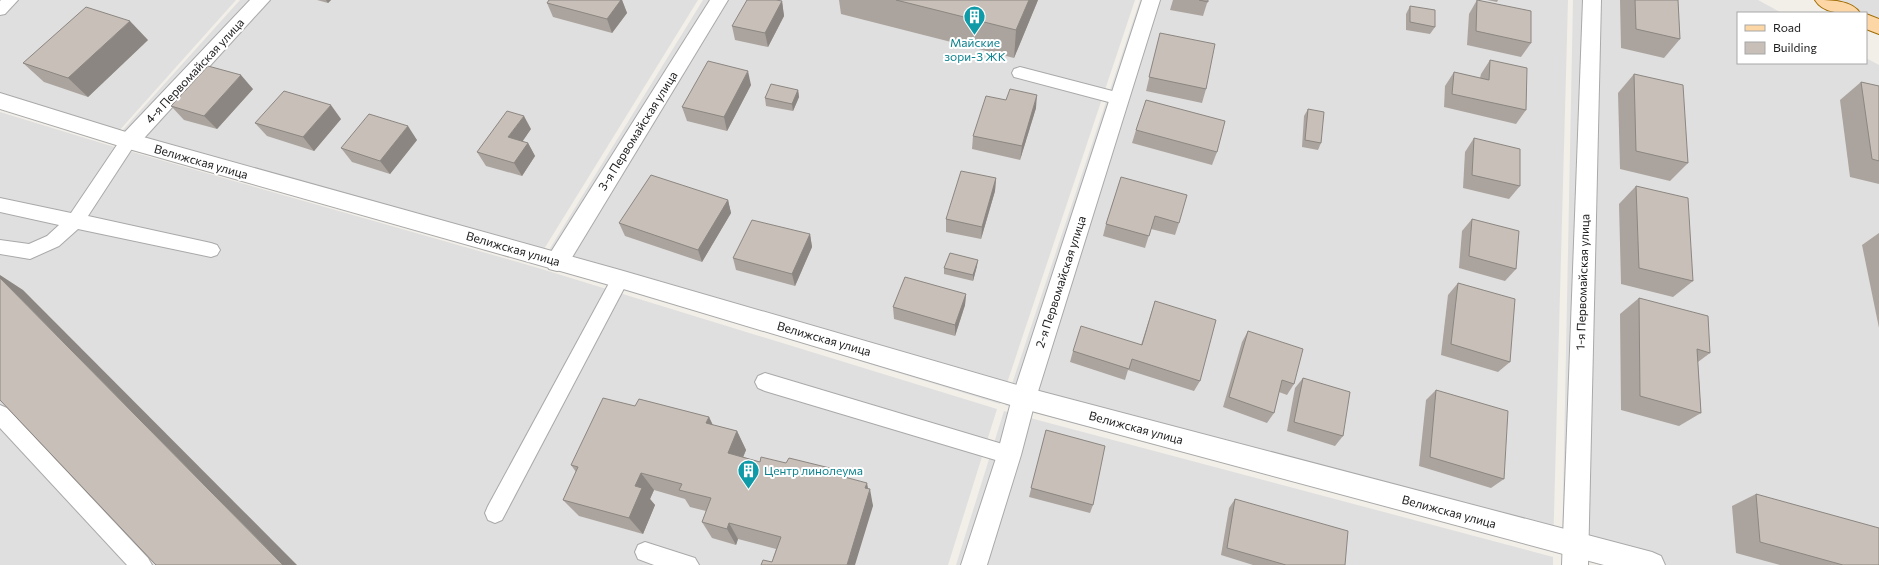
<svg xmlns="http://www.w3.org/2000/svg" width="1879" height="565" font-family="Commissioner,sans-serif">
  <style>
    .residential { fill: #e0dfdf }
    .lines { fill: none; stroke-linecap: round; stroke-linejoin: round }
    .service-casing { stroke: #a9a9a9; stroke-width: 2 }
    .minor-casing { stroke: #a9a9a9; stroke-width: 2 }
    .tertiary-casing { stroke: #a9a9a9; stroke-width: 2 }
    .primary-casing { stroke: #a06b00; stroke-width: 2 }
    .service { fill: #fff; fill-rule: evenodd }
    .minor { fill: #fff; fill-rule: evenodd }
    .tertiary { fill: #fff; fill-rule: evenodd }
    .primary { fill: #fcd6a4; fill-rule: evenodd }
    .wall { fill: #aba49e }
    .shaded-wall { fill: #8b8681 }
    .building { fill: #c7bfb8; stroke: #8b8681 }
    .labels { text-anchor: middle; stroke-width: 4; stroke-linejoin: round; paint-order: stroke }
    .culture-label { font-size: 12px; fill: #0d838f; stroke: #fff }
    .street-label { font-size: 12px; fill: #222; stroke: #fff }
  </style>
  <rect width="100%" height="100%" fill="#f2efe9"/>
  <g class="residential">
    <path d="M0 0H236L109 142 0 108Z"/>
    <path d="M240 0H698L536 262 112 142Z"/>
    <path d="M703 0H1135L1000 404 541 263Z"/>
    <path d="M1140 0H1568L1553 550 1005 405Z"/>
    <path d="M1573 0H1758L1782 13H1738V63H1866V58L1879 65V565H1607L1562 552Z"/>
    <path d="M1831 0H1879V21L1866 16V13H1859Z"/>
    <path d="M0 112 108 145 535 267 997 409 948 565H0Z"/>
    <path d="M1004 411 1553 557V565H956Z"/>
  </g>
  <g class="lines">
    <defs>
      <g id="service">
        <path d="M1 0H18L5 14 0 15V1Z"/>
        <path d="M1020 67 1120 93 1126 95 1128 99 1126 103 1120 105 1014 77 1012 73 1014 69Z"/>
        <path d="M129 135 135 136 137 141 88 216 211 243 217 245 220 250 217 255 211 257 78 229 59 246 30 259 0 254V240L29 244 47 236 59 225 0 212V198L71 213 123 136Z"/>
        <path d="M620 271 626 274 629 279 502 520 495 523 488 520 485 513 488 506 614 274Z"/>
        <path d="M765 373 1009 446 1016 448 1019 455 1016 462 1009 464 765 391 758 388 755 382 758 376Z"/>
        <path d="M0 405 7 408 148 558 152 565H127L0 428Z"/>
        <path d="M645 542 695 558 699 565H654L638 559 635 552 638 545Z"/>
      </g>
      <g id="minor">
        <path d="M250 0H270L136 147 129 149 122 147 119 141 122 135Z"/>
        <path d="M710 0H728L565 269 557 271 549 269 546 262 549 255Z"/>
        <path d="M1142 0H1160L1036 398 1021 455 987 565H961L997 455 1012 398Z"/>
        <path d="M1583 0H1601L1588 565H1562Z"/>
      </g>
      <path id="tertiary" d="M0 93 129 133 620 270 1024 387 1652 552 1661 556 1665 565H1604L1024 409 620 288 129 149 0 109Z"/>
      <g id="primary">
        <path d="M1815 0C1830 0 1852 0 1860 13 1845 13 1824 15 1815 0Z"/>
        <path d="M1866 14 1879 19V34L1866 29Z"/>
      </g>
    </defs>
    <use href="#service" class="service-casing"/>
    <use href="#minor" class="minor-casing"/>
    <use href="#tertiary" class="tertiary-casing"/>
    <use href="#primary" class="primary-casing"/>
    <use href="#service" class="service"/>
    <use href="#minor" class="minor"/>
    <use href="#tertiary" class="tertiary"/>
    <use href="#primary" class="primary"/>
  </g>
  <g class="wall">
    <path d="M317 0H331L328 3Z"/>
    <path d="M549 0H622L627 13 612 33 553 17 547 3Z"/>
    <path d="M839 0H1038L1014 58 841 14Z"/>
    <path d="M1173 0H1208L1203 16 1170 10Z"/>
    <path d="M1477 0 1531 43 1521 57 1467 45 1469 14Z"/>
    <path d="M1487 0H1498L1497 2Z"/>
    <path d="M1620 0H1678L1680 39 1664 58 1621 48Z"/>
    <path d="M782 1 784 16 768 47 735 40 732 26Z"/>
    <path d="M1410 6 1435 27 1430 34 1406 30V14Z"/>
    <path d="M1160 33 1206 89 1202 103 1146 91Z"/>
    <path d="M148 40 88 97 44 82 23 63Z"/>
    <path d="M1490 60 1526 110 1516 124 1444 107 1445 86 1454 72 1480 78 1481 74Z"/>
    <path d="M1634 74 1688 163 1670 181 1620 169 1618 93Z"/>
    <path d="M1861 82 1879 86V184L1850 177 1840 100Z"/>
    <path d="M751 85 727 131 687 121 682 107Z"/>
    <path d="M253 89 217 129 184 120 171 106Z"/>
    <path d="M798 90 799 97 793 111 766 106 765 98Z"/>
    <path d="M1036 108 1020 160 972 149 973 136Z"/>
    <path d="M1308 109 1321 143 1318 150 1302 147 1304 116Z"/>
    <path d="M341 119 314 151 267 136 255 123Z"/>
    <path d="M531 129 522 141 528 143 535 156 522 176 486 166 477 152Z"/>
    <path d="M1136 130 1217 152 1212 165 1132 143Z"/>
    <path d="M1474 138 1520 186 1509 199 1463 188 1465 152Z"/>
    <path d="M417 140 390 174 352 162 341 148Z"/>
    <path d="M1121 177 1179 223 1175 235 1151 229 1145 248 1103 236 1106 224Z"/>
    <path d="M996 178 995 191 981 239 946 232V219Z"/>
    <path d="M1636 186 1693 281 1673 297 1621 284 1619 204Z"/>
    <path d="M728 200 731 213 702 262 625 236 619 223Z"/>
    <path d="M1472 219 1516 269 1505 281 1459 268 1462 231Z"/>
    <path d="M1879 233V328L1862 245Z"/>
    <path d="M810 234 812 247 795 286 736 270 733 258Z"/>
    <path d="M977 266 973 281 944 274V268Z"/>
    <path d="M1458 283 1510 362 1498 372 1441 355 1448 295Z"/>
    <path d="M966 294 965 305 955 336 894 319 893 307Z"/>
    <path d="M1639 298 1710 353 1698 362 1701 413 1679 426 1621 410 1620 314Z"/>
    <path d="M1155 301 1200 381 1194 391 1128 370 1125 380 1070 362 1073 351 1141 345Z"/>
    <path d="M1248 331 1294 384 1287 395 1279 392 1274 413 1267 423 1223 407 1242 342Z"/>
    <path d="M1303 378 1343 436 1335 446 1287 431 1295 388Z"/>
    <path d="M1436 390 1504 479 1491 488 1419 466 1426 400Z"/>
    <path d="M635 406 709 417 713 425 737 431 746 450 743 457 760 462 786 463 838 470 839 475 868 489 873 506 772 562 776 549 738 539 736 545 712 538 702 522 706 511 690 507 685 499 654 490 650 499 655 505 643 534 579 516 563 500 576 472 571 465Z"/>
    <path d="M1046 430 1093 505 1090 513 1029 497Z"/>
    <path d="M1756 494 1879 565H1780L1736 553 1732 506Z"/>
    <path d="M1235 499 1345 565H1253L1221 555 1229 508Z"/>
  </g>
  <g class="shaded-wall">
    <path d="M326 0H331L328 3Z"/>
    <path d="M621 0H622L627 13 612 33 607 19Z"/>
    <path d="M1029 0H1038L1014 58 1016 30Z"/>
    <path d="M782 1 784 16 768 47 765 33Z"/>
    <path d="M130 21 148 40 88 97 68 78Z"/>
    <path d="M748 71 751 85 727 131 724 117Z"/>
    <path d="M241 75 253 89 217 129 204 116Z"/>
    <path d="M798 90 799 97 793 111 792 104Z"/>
    <path d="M1037 95 1036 108 1020 160 1022 146Z"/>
    <path d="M331 105 341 119 314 151 303 137Z"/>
    <path d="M524 116 531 129 516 151 508 137Z"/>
    <path d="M408 126 417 140 390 174 380 161Z"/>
    <path d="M528 143 535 156 522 176 514 163Z"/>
    <path d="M996 178 995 191 981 239 982 227Z"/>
    <path d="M728 200 731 213 702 262 698 250Z"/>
    <path d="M810 234 812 247 795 286 792 274Z"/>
    <path d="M978 260 977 266 973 281V275Z"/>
    <path d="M0 275 23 290 297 565H283L0 278Z"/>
    <path d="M966 294 965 305 955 336V325Z"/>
    <path d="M709 417 718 437 706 423Z"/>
    <path d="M737 431 746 450 737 472 728 453Z"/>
    <path d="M641 473 654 490 650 499 655 505 643 534 629 518 635 486Z"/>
    <path d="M867 483 869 493 870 489 873 506 855 565H847L865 488Z"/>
    <path d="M729 523 738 539 736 545 727 529Z"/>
  </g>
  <g class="building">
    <path d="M549 0H621L607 19 547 3Z"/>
    <path d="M747 0H776L782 1 765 33 732 26Z"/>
    <path d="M896 0H1029L1016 30Z"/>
    <path d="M1199 0H1208V2Z"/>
    <path d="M1477 0 1531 11V43L1476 31Z"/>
    <path d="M1635 0H1678L1680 39 1636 29Z"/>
    <path d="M1410 6 1435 10V27L1410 22Z"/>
    <path d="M86 7 130 21 68 78 23 63Z"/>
    <path d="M1160 33 1215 44 1206 89 1149 77Z"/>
    <path d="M1490 60 1527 68 1526 110 1452 94 1454 72 1489 80Z"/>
    <path d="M708 61 748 71 724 117 682 107Z"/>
    <path d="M208 66 241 75 204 116 171 106Z"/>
    <path d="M1634 74 1683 85 1688 163 1636 151Z"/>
    <path d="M1861 82 1879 86V161L1872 159Z"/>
    <path d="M771 84 798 90 792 104 765 98Z"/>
    <path d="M1010 89 1037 95 1022 146 973 136 986 96 1006 100Z"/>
    <path d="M284 91 331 105 303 137 255 123Z"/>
    <path d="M1146 100 1225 121 1217 152 1136 130Z"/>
    <path d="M1308 109 1324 112 1321 143 1305 140Z"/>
    <path d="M507 111 524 116 508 137 528 143 514 163 477 152Z"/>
    <path d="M369 114 408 126 380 161 341 148Z"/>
    <path d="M1474 138 1520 149V186L1472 175Z"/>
    <path d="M961 171 996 178 982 227 946 219Z"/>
    <path d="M651 175 728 200 698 250 619 223Z"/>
    <path d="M1121 177 1187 195 1179 223 1155 216 1149 236 1106 224Z"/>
    <path d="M1636 186 1688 198 1693 281 1639 268Z"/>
    <path d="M1472 219 1519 231 1516 269 1469 256Z"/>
    <path d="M752 220 810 234 792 274 733 258Z"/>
    <path d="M950 253 978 260 973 275 944 268Z"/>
    <path d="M905 277 966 294 955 325 893 307Z"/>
    <path d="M0 278 283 565H156L0 400Z"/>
    <path d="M1458 283 1515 299 1510 362 1451 344Z"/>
    <path d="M1639 298 1708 316 1710 353 1697 349 1701 413 1640 396Z"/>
    <path d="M1155 301 1216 320 1200 381 1132 359 1129 369 1073 351 1081 326 1142 345Z"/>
    <path d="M1248 331 1303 349 1294 384 1282 380 1274 413 1229 397Z"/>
    <path d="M1303 378 1350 392 1343 436 1294 422Z"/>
    <path d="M1436 390 1508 411 1504 479 1430 457Z"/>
    <path d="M603 398 635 406 639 399 709 417 706 423 737 431 728 453 760 462 761 457 786 463 789 458 838 470 837 475 867 483 865 488 870 489 847 565H761L763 560 772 562 781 537 729 523 727 529 702 522 711 498 679 490 682 484 641 473 635 486 642 488 629 518 563 500 578 467 571 465Z"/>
    <path d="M1046 430 1105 446 1093 505 1031 488Z"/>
    <path d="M1756 494 1879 528V565H1843L1760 542Z"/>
    <path d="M1235 499 1348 531 1345 565H1286L1227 548Z"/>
  </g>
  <defs>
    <symbol id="building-pin" viewBox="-11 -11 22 30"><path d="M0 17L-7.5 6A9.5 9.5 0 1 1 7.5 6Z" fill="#0f9aa8" stroke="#fff"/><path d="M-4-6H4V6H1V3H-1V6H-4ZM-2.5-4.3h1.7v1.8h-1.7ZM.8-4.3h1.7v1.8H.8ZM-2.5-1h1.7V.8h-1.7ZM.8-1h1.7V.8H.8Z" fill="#fff"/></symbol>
  </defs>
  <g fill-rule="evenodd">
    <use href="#building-pin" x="962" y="4" width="25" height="34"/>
    <use href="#building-pin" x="736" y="458" width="25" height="34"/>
  </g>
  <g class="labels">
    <g class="culture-label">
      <text x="975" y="47">Майские<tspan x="975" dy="14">зори-3 ЖК</tspan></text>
      <text x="764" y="475" text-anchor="start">Центр линолеума</text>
    </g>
    <g class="street-label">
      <text transform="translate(195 71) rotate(-47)" y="4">4-я Первомайская улица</text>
      <text transform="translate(638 131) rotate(-58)" y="4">3-я Первомайская улица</text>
      <text transform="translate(201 162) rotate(16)" y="4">Велижская улица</text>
      <text transform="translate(513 249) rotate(16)" y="4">Велижская улица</text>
      <text transform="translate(1061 282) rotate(-72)" y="4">2-я Первомайская улица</text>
      <text transform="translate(1583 282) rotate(-88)" y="4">1-я Первомайская улица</text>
      <text transform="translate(824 339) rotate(16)" y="4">Велижская улица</text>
      <text transform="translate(1136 428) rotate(15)" y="4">Велижская улица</text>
      <text transform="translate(1449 512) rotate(15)" y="4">Велижская улица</text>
    </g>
  </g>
  <rect x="1737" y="12" width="130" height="52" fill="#ffffff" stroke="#a7a7a7"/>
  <rect x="1745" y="25" width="20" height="6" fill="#fcd6a4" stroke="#a7a7a7"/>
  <text x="1773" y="32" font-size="12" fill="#222222">Road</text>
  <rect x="1745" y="42" width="20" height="12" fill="#c7bfb8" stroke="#a7a7a7"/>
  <text x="1773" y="52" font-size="12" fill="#222222">Building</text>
</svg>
